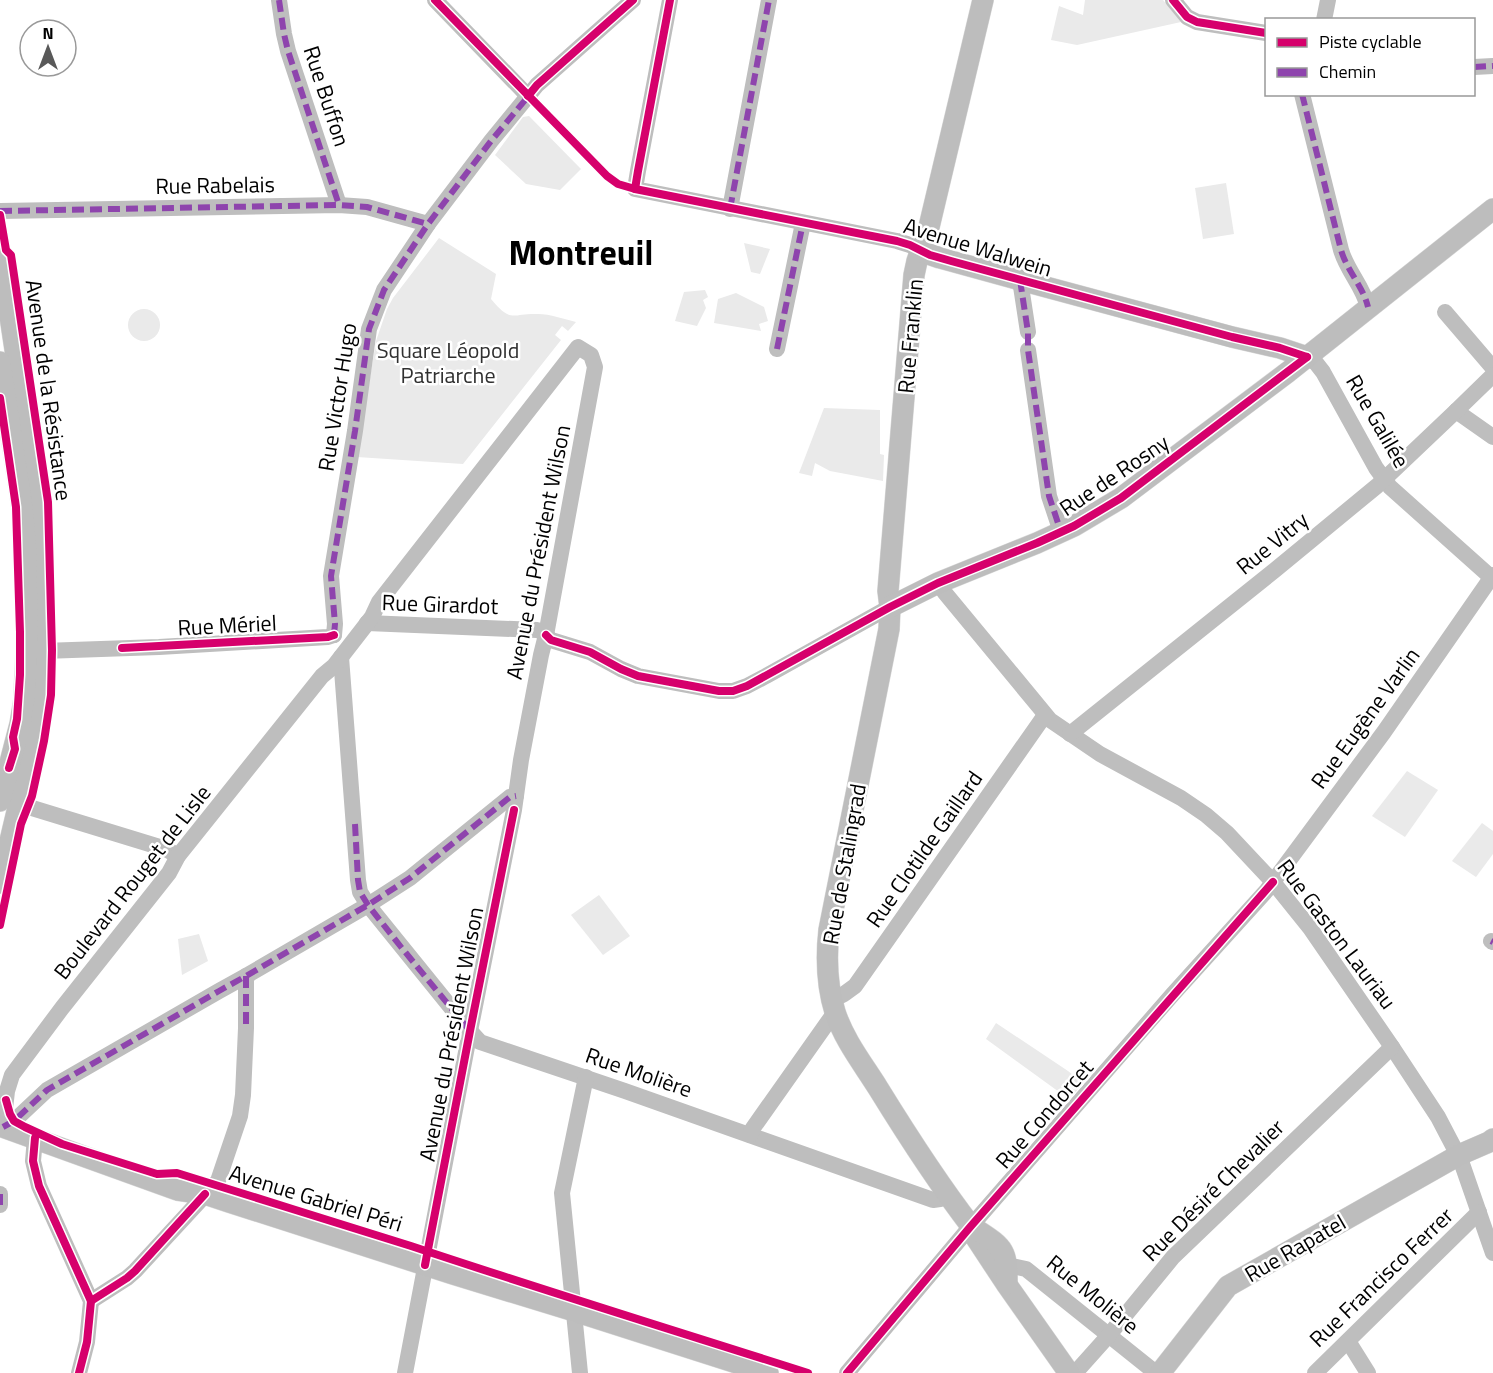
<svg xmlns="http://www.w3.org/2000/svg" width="1493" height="1373" font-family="'Titillium Web',sans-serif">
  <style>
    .green { fill: #eaeaea }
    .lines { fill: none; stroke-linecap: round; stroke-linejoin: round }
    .major-casing { stroke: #dbdbdb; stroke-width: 22 }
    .minor { stroke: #bebebe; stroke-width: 16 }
    .major { stroke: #bdbdbd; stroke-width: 21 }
    .quiet { stroke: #8e44ad; stroke-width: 6; stroke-dasharray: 12 6; stroke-linecap: butt }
    .cycleway-casing { stroke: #fff; stroke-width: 11 }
    .cycleway { stroke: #d6006c; stroke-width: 8 }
    .labels { text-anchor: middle; stroke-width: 5; stroke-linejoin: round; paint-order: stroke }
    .street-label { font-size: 22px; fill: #000; stroke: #fff }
    .park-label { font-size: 22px; fill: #303030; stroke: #fff }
    .town-label { font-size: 34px; font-weight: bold; fill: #000; stroke: #fff }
  </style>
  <rect width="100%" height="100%" fill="#fff"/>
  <g class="green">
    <path d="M1085 0H1163L1181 22 1077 45 1051 40 1059 6 1083 15Z"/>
    <path d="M529 116 581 169 560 190 526 184 495 155 523 117Z"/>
    <path d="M1226 183 1234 234 1203 239 1195 188Z"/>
    <path d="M439 238 496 274 491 299C512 324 511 313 538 314 550 314 564 319 576 322L568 331 562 326 555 335 561 340 463 464 357 457 376 341 387 309 393 298Z"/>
    <path d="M744 243 770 249 760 274 751 272Z"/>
    <path d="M705 290 708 297 703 300 706 308 697 326 675 321 684 292Z"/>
    <path d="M736 293 764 307 768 321 759 324 761 331 714 323 718 299Z"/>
    <circle cx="144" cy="325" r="16"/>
    <path d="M824 408 880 410V454L884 455 883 481 830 471 815 463 812 476 799 473Z"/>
    <path d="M1407 771 1438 790 1405 837 1372 816Z"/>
    <path d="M1482 823 1493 831V854L1476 877 1452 861Z"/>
    <path d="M599 895 630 936 603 955 571 915Z"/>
    <path d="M199 934 208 961 182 975 178 939Z"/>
    <path d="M996 1023 1068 1071 1083 1083 1074 1094 1071 1092 1066 1097 986 1039Z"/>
  </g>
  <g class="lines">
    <defs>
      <g id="major">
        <path d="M983 0 929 227 917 261 914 275 888 591 890 607 889 629 829 930C826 957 827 986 835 1012 844 1040 863 1064 878 1088 907 1135 937 1182 971 1226L976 1238 1007 1285 1069 1373"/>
        <path d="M0 250 39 509 43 634 39 707 34 740 0 883"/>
        <path d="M920 251 940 258 1020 280 1232 337 1280 348 1307 357"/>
        <path d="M0 362 22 507 26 550 27 632 24 700 20 724 0 801"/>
        <path d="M890 607 938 583 1037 543 1074 526 1121 498 1288 372 1493 209"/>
        <path d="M0 1126 177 1190 205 1194 229 1202 453 1274 574 1311 768 1373"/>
        <path d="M977 1230C1005 1248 1007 1251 1007 1284"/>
        <path d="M1160 1373 1228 1286 1459 1155 1489 1142 1493 1139"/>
      </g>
    </defs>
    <use href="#major" class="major-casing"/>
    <g class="minor">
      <path d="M279 0 284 34 288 51 339 205"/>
      <path d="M435 0 528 96"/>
      <path d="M670 0 638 171 635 189 897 241 910 245 920 251"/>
      <path d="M1173 0 1187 17 1197 22 1266 33"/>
      <path d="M1324 20 1328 0"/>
      <path d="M1474 67 1493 66"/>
      <path d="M1302 94 1341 250C1347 271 1363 286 1368 307"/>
      <path d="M730 209 769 0"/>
      <path d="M0 211 339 205 367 207 428 224"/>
      <path d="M1020 280 1028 332"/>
      <path d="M1445 312 1493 368"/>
      <path d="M777 349 803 223"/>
      <path d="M1028 350 1049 496 1061 532"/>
      <path d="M1307 357 1316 363 1323 372 1376 468 1390 487 1493 579"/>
      <path d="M1456 411 1493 437"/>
      <path d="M938 583 945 593 1050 720 1100 754 1181 798 1206 815 1227 833 1273 882 1310 928 1392 1047 1438 1117 1461 1161 1493 1253"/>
      <path d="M367 623 537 630 543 632 551 640 590 652 621 669 638 676 719 691H733L747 686 766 676 890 607"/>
      <path d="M334 635 335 624 331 576 355 431 369 329 384 290 428 224 491 141 537 85 633 0"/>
      <path d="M43 651 159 647 328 637 334 635"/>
      <path d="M341 657 358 880 360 892 368 905 470 1031 480 1042 625 1091 933 1200 940 1199 948 1195"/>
      <path d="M1070 734 1275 570 1377 486 1456 411 1493 375"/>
      <path d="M19 804 166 849 178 856"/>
      <path d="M1491 941 1493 942"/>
      <path d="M832 1000 844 994 855 986 1045 715"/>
      <path d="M3 1127 7 1091 12 1075 62 1008 169 873 178 856 322 676 334 666 372 617 379 602 578 347 591 355 595 367 546 635 541 655 521 760 514 810 470 1031 405 1373"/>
      <path d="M3 1127 14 1121 47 1090 219 991 246 976 368 905 410 878 510 797 516 796"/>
      <path d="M750 1135 753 1128 835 1012"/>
      <path d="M35 1138 33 1161 39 1186 91 1301 87 1342 79 1373"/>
      <path d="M0 1194V1205"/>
      <path d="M996 1268 1007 1265 1026 1269 1156 1373"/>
      <path d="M91 1301 127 1278 135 1271 218 1181 240 1116 243 1095 246 1028V976"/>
      <path d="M1348 1341 1368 1373"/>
      <path d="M580 1373 562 1193 586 1077"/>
      <path d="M847 1373 971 1226 1173 994 1267 890 1384 732 1493 575"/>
      <path d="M1075 1373 1109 1335 1173 1257 1392 1047"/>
      <path d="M1315 1373 1479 1212"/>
    </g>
    <use href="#major" class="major"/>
    <g class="quiet">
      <path d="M279 0 284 34 288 51 339 205"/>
      <path d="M1474 67 1493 66"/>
      <path d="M1302 94 1341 250C1347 271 1363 286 1368 307"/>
      <path d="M730 209 769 0"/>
      <path d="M0 211 339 205 367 207 428 224"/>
      <path d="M1020 280 1028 332V350L1049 496 1061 532"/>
      <path d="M777 349 803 223"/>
      <path d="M334 635 335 624 331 576 355 431 369 329 384 290 428 224 491 141 531 93"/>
      <path d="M355 824 358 880 360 892 368 905 401 947 470 1031"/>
      <path d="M1491 941 1493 942"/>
      <path d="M246 976V1028"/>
      <path d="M3 1127 14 1121 47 1090 219 991 246 976 368 905 410 878 510 797 516 796"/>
      <path d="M0 1194V1205"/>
    </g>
    <defs>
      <g id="cycleway">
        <path d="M435 0 607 176 618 184 635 189 897 241 910 245 930 255 951 261 1232 337 1280 348 1307 357"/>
        <path d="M1173 0 1187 17 1197 22 1266 33"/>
        <path d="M528 96 537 85 633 0"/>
        <path d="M635 189 638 171 670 0"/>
        <path d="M0 215 6 250 11 255 48 502 52 650 51 695 44 741 32 796 21 824 0 925"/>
        <path d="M0 398 16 507 20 632V675L17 719 13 737 15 749 9 768"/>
        <path d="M546 635 551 640 590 652 621 669 638 676 719 691H733L747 686 890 607 938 583 1037 543 1074 526 1121 498 1307 357"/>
        <path d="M122 648 328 637 334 635"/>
        <path d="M6 1100 10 1114 14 1121 25 1127 62 1144 157 1174 177 1173C255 1198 333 1221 411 1246 543 1290 676 1331 808 1373"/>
        <path d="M35 1138 33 1161 39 1186 91 1301 87 1342 79 1373"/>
        <path d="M425 1265 470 1031 514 810"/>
        <path d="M91 1301 127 1278 135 1271 205 1194"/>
        <path d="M847 1373 971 1226 1273 882"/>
      </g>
    </defs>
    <use href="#cycleway" class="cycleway-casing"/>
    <use href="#cycleway" class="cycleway"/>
  </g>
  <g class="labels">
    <g class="street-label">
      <text transform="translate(327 96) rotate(72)" y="8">Rue Buffon</text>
      <text transform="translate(215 185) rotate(-1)" y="8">Rue Rabelais</text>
      <text transform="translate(978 247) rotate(17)" y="8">Avenue Walwein</text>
      <text transform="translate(910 336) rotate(-85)" y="8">Rue Franklin</text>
      <text transform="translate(49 390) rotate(82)" y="8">Avenue de la Résistance</text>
      <text transform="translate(337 397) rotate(-81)" y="8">Rue Victor Hugo</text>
      <text transform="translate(1378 421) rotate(60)" y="8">Rue Galilée</text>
      <text transform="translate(1114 475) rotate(-34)" y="8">Rue de Rosny</text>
      <text transform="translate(1272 543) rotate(-39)" y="8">Rue Vitry</text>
      <text transform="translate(538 552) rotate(-79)" y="8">Avenue du Président Wilson</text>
      <text transform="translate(440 604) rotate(2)" y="8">Rue Girardot</text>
      <text transform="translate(227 625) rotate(-3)" y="8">Rue Mériel</text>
      <text transform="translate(1365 718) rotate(-54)" y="8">Rue Eugène Varlin</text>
      <text transform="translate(924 849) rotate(-55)" y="8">Rue Clotilde Gaillard</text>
      <text transform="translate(844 864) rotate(-80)" y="8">Rue de Stalingrad</text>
      <text transform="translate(132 882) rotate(-52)" y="8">Boulevard Rouget de Lisle</text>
      <text transform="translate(1337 934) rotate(53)" y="8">Rue Gaston Lauriau</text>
      <text transform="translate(451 1034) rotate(-79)" y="8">Avenue du Président Wilson</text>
      <text transform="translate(639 1072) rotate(19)" y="8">Rue Molière</text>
      <text transform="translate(1044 1114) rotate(-49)" y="8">Rue Condorcet</text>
      <text transform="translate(1213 1190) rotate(-45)" y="8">Rue Désiré Chevalier</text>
      <text transform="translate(316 1198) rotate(17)" y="8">Avenue Gabriel Péri</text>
      <text transform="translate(1295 1248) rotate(-30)" y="8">Rue Rapatel</text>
      <text transform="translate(1381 1277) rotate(-44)" y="8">Rue Francisco Ferrer</text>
      <text transform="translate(1093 1294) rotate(39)" y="8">Rue Molière</text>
    </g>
    <g class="park-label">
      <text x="448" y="358">Square Léopold<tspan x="448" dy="25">Patriarche</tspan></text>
    </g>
    <g class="town-label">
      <text x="581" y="265">Montreuil</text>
    </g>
  </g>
  <rect x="1265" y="18" width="210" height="78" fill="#ffffff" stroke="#999999" stroke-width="1.5"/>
  <rect x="1277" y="38" width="30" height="9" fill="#d6006c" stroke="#999999" stroke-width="1.5"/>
  <text x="1319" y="48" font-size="18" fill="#000000">Piste cyclable</text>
  <rect x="1277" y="68" width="30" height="9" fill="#8e44ad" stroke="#999999" stroke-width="1.5"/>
  <text x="1319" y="78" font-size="18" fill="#000000">Chemin</text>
  <g transform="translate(48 48)"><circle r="28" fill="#ffffff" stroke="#999999" stroke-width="1.5"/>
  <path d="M0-4.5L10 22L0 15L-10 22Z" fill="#595959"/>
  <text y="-9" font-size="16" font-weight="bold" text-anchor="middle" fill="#000000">N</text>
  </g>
</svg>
